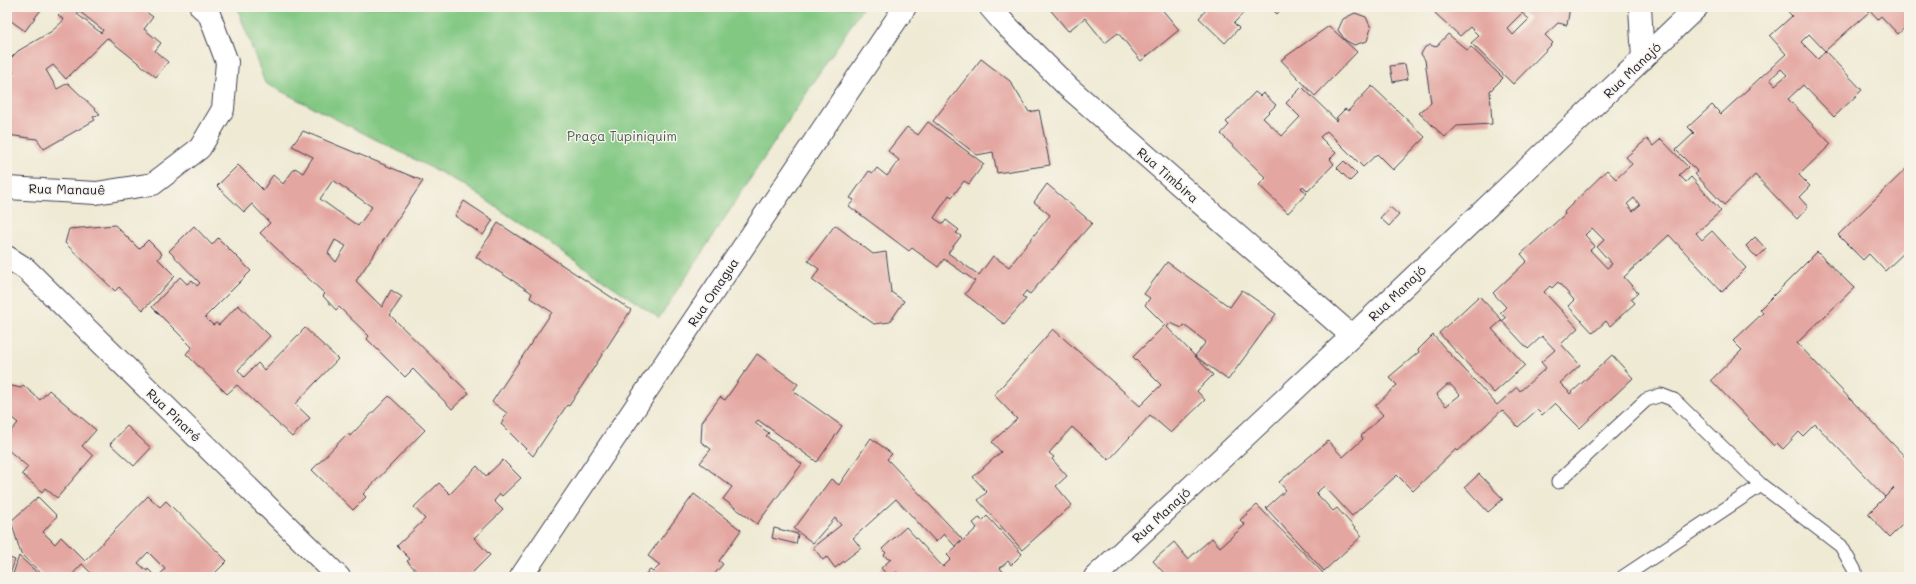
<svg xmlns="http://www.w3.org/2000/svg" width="1916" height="584" font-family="Mali,sans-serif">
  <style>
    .green { fill: #82c883; stroke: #52755f }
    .building { fill: #e4a6a0; fill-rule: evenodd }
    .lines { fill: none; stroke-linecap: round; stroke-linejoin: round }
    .service-casing { stroke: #414052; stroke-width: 15 }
    .minor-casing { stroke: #414052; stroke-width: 24 }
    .service { stroke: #fff; stroke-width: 13 }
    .minor { stroke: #fff; stroke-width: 22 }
    .labels { text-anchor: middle; stroke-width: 3; stroke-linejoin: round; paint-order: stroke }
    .street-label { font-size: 13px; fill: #22223b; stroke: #f7f3e8 }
    .park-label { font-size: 13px; fill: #445c54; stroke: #f7f3e8 }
  </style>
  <rect width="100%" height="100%" fill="#f7f3e8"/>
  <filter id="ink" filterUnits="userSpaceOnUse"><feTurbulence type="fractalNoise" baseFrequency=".025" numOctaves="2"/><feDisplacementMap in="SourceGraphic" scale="8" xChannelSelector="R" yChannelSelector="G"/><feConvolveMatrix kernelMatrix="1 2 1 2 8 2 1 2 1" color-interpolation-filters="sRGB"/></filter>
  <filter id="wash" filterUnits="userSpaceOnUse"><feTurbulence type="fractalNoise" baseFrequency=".012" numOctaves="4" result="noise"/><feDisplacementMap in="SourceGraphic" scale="16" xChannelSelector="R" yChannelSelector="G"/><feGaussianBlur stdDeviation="0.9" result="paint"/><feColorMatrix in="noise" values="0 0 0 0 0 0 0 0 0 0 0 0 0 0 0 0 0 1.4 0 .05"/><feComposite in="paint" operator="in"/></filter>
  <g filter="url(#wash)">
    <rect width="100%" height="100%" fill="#efead4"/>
    <path class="green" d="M237 7H863L659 318 461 183 265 83Z"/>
    <g id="blocks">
      <g class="building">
        <path d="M7 7H43L25 31 7 18Z"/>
        <path d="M67 7H140L153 17 144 29 161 43 155 51 168 62 156 77 107 38 66 79 53 65 46 70 57 89 68 83 100 114 93 117 95 120 44 149 37 139 7 135V77L14 73 7 62 18 51 52 31 64 20 58 15ZM79 11 103 30 101 33 77 14Z"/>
        <path d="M1048 7H1160L1179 30 1141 61 1118 33 1105 43 1085 18 1068 31Z"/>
        <path d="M1203 7H1249L1234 23 1239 28 1225 43 1199 18 1206 10Z"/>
        <path d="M1270 7H1283L1277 14Z"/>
        <path d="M1441 7H1516L1519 9 1521 7H1570L1567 25 1558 23 1545 35 1553 43 1513 84 1471 43 1479 36 1470 27 1460 36 1435 13ZM1522 13 1529 19 1513 35 1507 28Z"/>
        <path d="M1784 7H1865L1869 12 1825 51 1862 90 1834 117 1803 85 1788 99 1831 144 1799 175 1810 186 1799 197 1808 207 1797 219 1755 175 1724 205 1695 174 1698 172 1676 150 1694 133 1688 127 1712 105 1721 114 1786 54 1770 36 1792 16ZM1809 34 1825 51 1818 59 1801 42ZM1781 69 1787 75 1775 85 1770 79Z"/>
        <path d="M1867 7H1909V24L1898 34 1881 16 1878 19Z"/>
        <path d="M1355 13 1366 17 1371 28 1367 41 1354 45 1345 40 1338 30 1343 19Z"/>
        <path d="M1329 26 1357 52 1315 96 1281 60Z"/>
        <path d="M1448 34 1467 50 1471 47 1503 78 1490 91 1492 124 1457 126 1445 137 1419 113 1431 103 1425 60 1421 54 1425 47 1430 45 1436 47Z"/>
        <path d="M981 59 1010 81 1029 112 1039 110 1050 165 997 173 993 152 977 155 933 121Z"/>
        <path d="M1405 64 1408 79 1393 82 1390 66Z"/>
        <path d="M1372 86 1425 137 1393 170 1377 154 1363 167 1327 131 1320 137 1336 153 1330 159 1334 164 1308 191 1303 186 1301 188 1307 193 1288 213 1259 185 1266 178 1221 134 1229 125 1226 122 1255 92 1260 96 1263 93 1276 105 1263 118 1282 136 1300 117 1286 103 1302 87 1337 121 1338 119 1336 118 1345 109 1348 111Z"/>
        <path d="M928 122 984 164 969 184 964 181 952 197 949 195 934 218 943 224 946 220 959 230 956 233 961 236 948 253 979 275 993 256 1009 267 1050 215 1034 202 1047 184 1092 223 1030 294 1026 291 1022 296 1026 299 1004 324 965 294 975 281 944 259 938 267 912 248 909 251 849 206 854 200 850 198 869 171 873 173 877 168 887 176 899 160 888 151 907 127 918 135Z"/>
        <path d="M303 131 423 181 356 281 382 307 391 290 402 297 390 315 469 393 452 409 413 369 405 377 367 339 369 336 339 307 336 310 323 296 325 294 260 233 270 223 252 204 244 212 217 186 238 165 263 190 273 175 283 184 295 168 303 173 313 157 292 146ZM333 180 372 207 358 226 320 199ZM335 240 346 246 336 262 328 253Z"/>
        <path d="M1647 139 1653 146 1661 139 1688 167 1679 175 1686 182 1691 177 1721 211 1696 233 1702 240 1712 231 1746 268 1722 292 1669 235 1624 277 1638 293 1631 299 1635 303 1610 326 1606 321 1593 333 1568 306 1574 300 1558 282 1552 288 1550 286 1544 292 1578 328 1561 344 1580 365 1560 383 1568 391 1570 394 1612 355 1633 378 1580 428 1555 403 1542 415 1537 410 1518 427 1502 410 1458 451 1456 449 1413 491 1397 475 1352 516 1324 486 1316 493 1333 511 1337 508 1362 536 1324 571 1266 508 1286 490 1279 482 1328 441 1343 457 1363 439 1361 436 1383 415 1375 406 1397 385 1389 377 1419 352 1418 350 1433 335 1497 405 1517 387 1520 391 1546 368 1541 362 1555 350 1542 336 1528 349 1502 321 1506 318 1500 313 1506 307 1493 293 1527 261 1521 254 1565 214 1564 212 1607 170 1616 179 1632 164 1626 157ZM1634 198 1640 205 1633 211 1627 204ZM1592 228 1604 240 1597 247 1612 264 1607 268 1590 250 1595 246 1585 235ZM1447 385H1451L1460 395 1446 406 1438 397 1437 394Z"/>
        <path d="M1344 161 1357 174 1350 181 1337 168Z"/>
        <path d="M1909 166V229L1907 231 1909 233V248L1885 271 1869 254 1863 260 1838 235Z"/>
        <path d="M464 201 493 220 483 235 455 216Z"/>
        <path d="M1390 207 1399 215 1389 226 1380 218Z"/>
        <path d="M498 223 631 310 569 406 567 405 533 456 501 424 507 413 492 402 552 312 530 298 532 293 476 257Z"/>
        <path d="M115 225 139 249 148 240 162 254 158 259 175 276 143 310 119 287 115 291 65 243 69 229Z"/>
        <path d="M835 225 873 254 886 252 891 292 904 301 890 322 874 324 812 280 819 269 808 261Z"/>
        <path d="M194 226 212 245 218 238 251 271 205 317 213 325 216 323 219 325 238 305 270 336 238 370 244 377 258 363 264 370 305 328 338 359 295 404 310 418 292 437 237 385 227 394 186 354 192 347 152 307 180 277 187 284 192 280 197 286 200 283 169 251Z"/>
        <path d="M1755 237 1766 249 1757 258 1746 246Z"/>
        <path d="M1817 252 1854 288 1797 343 1909 461V518L1890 537 1868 514 1894 488 1885 497 1815 424 1803 436 1799 432 1783 449 1777 443 1774 446 1711 380 1742 350 1733 341 1763 313 1760 309Z"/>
        <path d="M1167 262 1230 307 1242 290 1276 314 1228 380 1195 356 1206 342 1184 325 1182 328 1170 323 1167 327 1213 375 1197 391 1205 400 1171 433 1150 415 1109 460 1072 427 1049 453 1054 457 1052 459 1067 476 1056 486 1072 505 1022 550 978 500 987 492 973 477 1001 452 992 442 1017 419 994 395 1053 329 1140 406 1161 385 1133 357 1165 325 1145 305 1150 298 1144 294Z"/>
        <path d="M1479 296 1502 320 1492 329 1525 365 1494 393 1439 333Z"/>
        <path d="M757 354 798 384 793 391 842 426 817 462 758 420 755 423 769 433 766 436 802 464 757 524 723 499 732 487 700 463 711 449 701 442 702 422 720 397 725 400Z"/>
        <path d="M7 385 21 388 23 385 40 400 49 390 96 430 82 446 93 456 57 498 45 488 42 492 22 474 28 467 7 449V435L18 423 7 414Z"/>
        <path d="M389 396 425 430 363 494 366 497 353 510 312 470 348 433 350 436Z"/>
        <path d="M127 426 151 448 134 466 110 444Z"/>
        <path d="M871 438 892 454 887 459 962 539 955 546 944 534 936 542 896 499 853 538 861 548 835 568 827 557 823 560 813 547 841 525 835 518 813 543 794 529 831 479 839 485Z"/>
        <path d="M503 460 521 478 502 496 500 494 494 501 503 510 474 538 490 555 468 577H422L407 561 410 559 397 546 425 519 414 507 439 483 450 494 477 466 486 476Z"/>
        <path d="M1479 474 1503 499 1488 512 1465 487Z"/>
        <path d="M694 494 741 530 719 561 723 564 712 577H642L650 570 653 572 660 565 648 556Z"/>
        <path d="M148 496 160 507 166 501 227 561 215 573 219 577H158L165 569 148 552 138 563 147 571 148 569 156 577H95L82 564 70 577H45L21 554 11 521 38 497 57 516 43 532 55 544 61 537 85 561Z"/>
        <path d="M1257 505 1323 573 1318 577H1159L1164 573 1153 561 1174 542 1188 559 1212 538 1220 547 1245 525 1240 520Z"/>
        <path d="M987 516 1022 554 1011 565 1008 561 1000 568 1004 573 1000 577H901L897 572 889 577 881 568 891 559H888L884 555 886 553 882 549 906 527 943 567 951 559 947 555 977 528 973 523 980 517 982 521Z"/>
        <path d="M774 528 798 534 796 544 772 538Z"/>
        <path d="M19 556 42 577H12Z"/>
        <path d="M7 557 15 560 9 577H7Z"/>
      </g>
    </g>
  </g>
  <g filter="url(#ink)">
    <use href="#blocks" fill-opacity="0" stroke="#414052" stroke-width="1"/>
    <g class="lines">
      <defs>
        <g id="service">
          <path d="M1558 482 1646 400 1661 395 1674 400 1761 485 1841 546 1855 571V577"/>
          <path d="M1623 577 1761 485"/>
        </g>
        <g id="minor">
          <path d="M990 7 1003 22 1068 87 1352 336"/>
          <path d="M1640 7 1643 59"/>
          <path d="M7 188 96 193 153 184 200 148 223 109 227 62 209 14 201 7"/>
          <path d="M7 257 26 269 339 577"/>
          <path d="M521 577 905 7"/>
          <path d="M1095 577 1352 336 1697 7"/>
        </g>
      </defs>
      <use href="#service" class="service-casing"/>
      <use href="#minor" class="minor-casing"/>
      <use href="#service" class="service"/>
      <use href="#minor" class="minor"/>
    </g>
  </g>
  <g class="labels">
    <g class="street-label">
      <text transform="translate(1632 70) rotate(-44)" y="5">Rua Manajó</text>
      <text transform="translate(1168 175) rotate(41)" y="5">Rua Timbira</text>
      <text transform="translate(67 189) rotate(1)" y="5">Rua Manauê</text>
      <text transform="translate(713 292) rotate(-56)" y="5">Rua Omagua</text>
      <text transform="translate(1397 293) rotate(-44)" y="5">Rua Manajó</text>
      <text transform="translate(174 415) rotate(44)" y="5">Rua Pinaré</text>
      <text transform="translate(1161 515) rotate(-43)" y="5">Rua Manajó</text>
    </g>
    <g class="park-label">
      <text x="622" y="141">Praça Tupiniquim</text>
    </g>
  </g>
  <rect width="1916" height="584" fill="none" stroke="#f7f3e8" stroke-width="24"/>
</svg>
